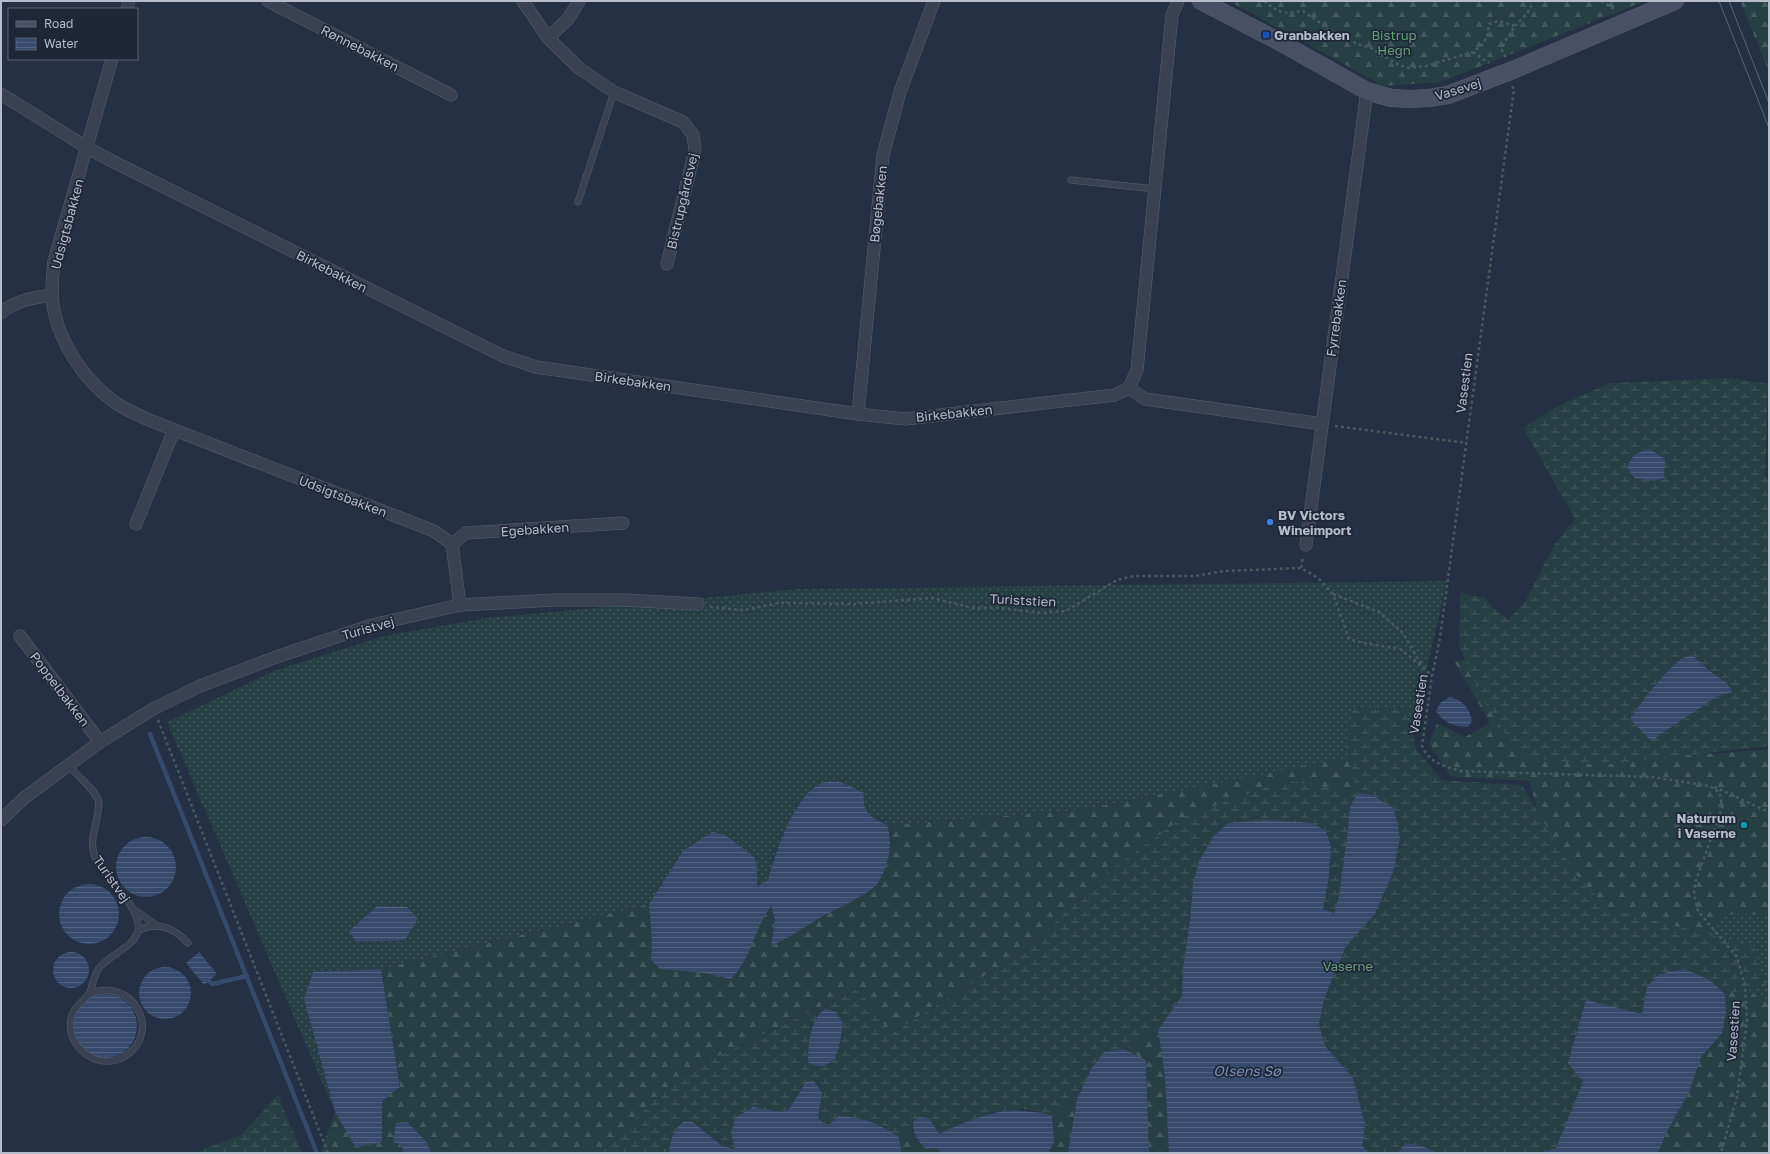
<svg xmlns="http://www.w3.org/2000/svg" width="1770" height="1154" font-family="'Golos Text',sans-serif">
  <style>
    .grass { fill: url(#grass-dots) }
    .forest { fill: url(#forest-firs) }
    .wetland { fill: url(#wetland-marsh); fill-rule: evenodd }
    .water { fill: url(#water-rules) }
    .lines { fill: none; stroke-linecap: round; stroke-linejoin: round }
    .stream { stroke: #364a6b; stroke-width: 4.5 }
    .lane-casing { stroke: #566070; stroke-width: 7 }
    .street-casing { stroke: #566070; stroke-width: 13 }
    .secondary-casing { stroke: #566070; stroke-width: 18 }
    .path { stroke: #445c61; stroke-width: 2.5; stroke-dasharray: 3 3; stroke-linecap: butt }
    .lane { stroke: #384253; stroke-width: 6 }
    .street { stroke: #384253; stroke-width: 12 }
    .secondary { stroke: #465166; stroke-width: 17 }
    .tram { stroke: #5a667a; stroke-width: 1 }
    .transit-dot { fill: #1a4fb4; stroke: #1d2738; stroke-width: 1.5 }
    .shop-dot { fill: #3f7fe0; stroke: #1d2738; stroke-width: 1.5 }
    .culture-dot { fill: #0f9aa8; stroke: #1d2738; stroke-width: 1.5 }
    .labels { text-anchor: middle; stroke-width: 3.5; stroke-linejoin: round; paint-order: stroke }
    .poi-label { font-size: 13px; font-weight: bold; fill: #b5bdcd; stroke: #1d2738; text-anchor: start }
    .park-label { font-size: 13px; fill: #6a9f78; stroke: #1d2738 }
    .street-label { font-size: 13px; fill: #b5bdcd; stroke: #1d2738 }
    .water-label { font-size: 14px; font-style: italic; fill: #7a92b6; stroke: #1d2738 }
  </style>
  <defs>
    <pattern id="grass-dots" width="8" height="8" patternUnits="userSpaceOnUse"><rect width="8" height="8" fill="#263f44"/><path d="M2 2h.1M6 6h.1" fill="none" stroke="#43595e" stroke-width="1.8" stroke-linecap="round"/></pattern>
    <pattern id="forest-firs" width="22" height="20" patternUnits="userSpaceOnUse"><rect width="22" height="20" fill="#263f44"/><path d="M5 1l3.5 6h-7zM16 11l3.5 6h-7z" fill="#43595e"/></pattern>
    <pattern id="wetland-marsh" width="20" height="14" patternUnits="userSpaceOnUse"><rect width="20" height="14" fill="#263f44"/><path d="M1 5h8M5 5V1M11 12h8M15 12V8" fill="none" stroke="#43595e"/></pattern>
    <pattern id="water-rules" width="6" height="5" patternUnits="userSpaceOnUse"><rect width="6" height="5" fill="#364a6b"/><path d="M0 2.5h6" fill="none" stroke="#51627f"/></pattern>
  </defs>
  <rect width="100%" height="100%" fill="#243043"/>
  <path class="grass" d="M1447 581 1409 745 1352 757 1508 839 1769 785V1012L1725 1153H1166L1156 795 1081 810 887 825 869 816 863 804H798L775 853 768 880 757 886V865L683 851 649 904 381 969 313 972 304 999 335 1112 167 722 274 671 384 636 486 618 799 589Z"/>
  <g class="forest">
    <path d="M1229 1H1645L1441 82 1384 86Z"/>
    <path d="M1740 1H1769V72Z"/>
    <path d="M1517 653 1650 748 1714 754 1769 749V915L1728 914 1684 952 1727 986 1769 999V1153H1658L1666 1133 1689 1092 1701 1056 1722 1033 1540 1153H1438L1405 1144 1398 1153H1370L1185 816 1109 871 1024 951 890 1034 857 989 683 1073 599 1153H431L426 1141H393L400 1144 403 1149 402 1153H320L335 1112 356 1147 382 1142V1101L400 1087 381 969 649 904 652 940 651 960 660 969 704 973 731 979C751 960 754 928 771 905L775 920 771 946 856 899 876 884 887 860 891 835 887 825 1081 810 1409 745 1446 845 1560 884 1529 781 1452 777 1429 745 1437 723 1465 737 1490 723 1454 661Z"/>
    <path d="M1158 1030 1165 1077 1169 1153H1149L1146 1060 1124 1049Z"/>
    <path d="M1077 1099 1068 1153H1048L1054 1142 1052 1116Z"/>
    <path d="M912 1130 918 1141 936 1148 943 1153H902L898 1136Z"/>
  </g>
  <g class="wetland">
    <path d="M1730 378 1768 384 1765 475 1769 481V746L1602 765 1523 758 1488 709 1459 646 1460 593 1484 598 1508 620 1525 602 1554 545 1575 519 1523 428 1558 406 1610 383ZM1692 655 1733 692 1718 696 1661 735 1630 719C1639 704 1667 669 1681 659 1684 657 1689 656 1692 655Z"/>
    <path d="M1352 709H1408L1416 749 1442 780 1522 785 1573 871 1609 909 1754 946 1766 986 1725 994 1710 980 1643 1015 1577 1036 1568 1063 1583 1082 1556 1148 1540 1153H1438L1422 1146 1405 1144 1398 1153H1370L1362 1146 1365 1125 1353 1078 1325 1046 1319 1024 1324 999 1346 946 1375 914 1350 806C1348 840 1345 880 1334 913L1323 909 1329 876 1331 846 1326 831 1312 823H1228L1214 836 1199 861 1193 884 1190 921 1183 968 1182 996 1158 1030 1124 1049 1104 1052 1091 1069 1077 1099 1052 1116C1013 1100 974 1117 939 1134L929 1118 913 1122 912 1130 898 1136 879 1125 827 1126 818 1118 821 1093H798L789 1109 731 1133 735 1149 722 1146 693 1122 685 1121C674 1130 669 1140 669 1153H599L683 1073 858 989 891 1034 1024 951 1109 871 1185 816 1286 780 1358 793 1346 748Z"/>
    <path d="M278 1095 302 1153H193L241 1135Z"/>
  </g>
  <g class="water">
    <path d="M1650 449 1665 459 1664 478 1654 481 1634 478 1627 467C1634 453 1635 453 1650 449Z"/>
    <path d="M1692 655 1711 672 1727 683 1733 692 1718 696 1651 741 1630 719C1639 704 1667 669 1681 659 1684 657 1688 656 1692 655Z"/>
    <path d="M1450 697C1463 700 1470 709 1472 721L1468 727C1455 727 1443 723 1436 711L1441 702Z"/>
    <path d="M841 782 864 793C862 813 870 817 887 825 894 843 888 868 877 884 869 894 835 910 822 917 804 927 789 938 771 946L775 920 771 906C754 929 751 960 731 979L704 973 660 969 651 960 652 940 649 904 683 851 712 832 724 834 755 858 757 865V886L768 880C775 853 794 796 820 784 825 781 835 782 841 782Z"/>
    <path d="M1358 793 1372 795 1393 808 1397 820 1400 838 1393 872 1375 914 1346 946 1324 999 1319 1024 1325 1046 1353 1078 1365 1125 1362 1146 1370 1153H1169L1165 1077 1158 1030 1182 996 1183 968 1190 921 1193 884 1199 861 1214 836 1228 823 1266 820 1312 823 1326 831 1331 846 1329 876 1323 909 1334 913 1339 896 1348 830 1350 806Z"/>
    <circle cx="146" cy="867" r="30"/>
    <circle cx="89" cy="914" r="30"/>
    <path d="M377 906 407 907 418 919 405 940 356 942 349 931Z"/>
    <path d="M199 952 217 974 204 985 186 963Z"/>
    <circle cx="71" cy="970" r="18"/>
    <circle cx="165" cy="993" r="26"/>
    <path d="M381 969 400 1087 382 1101V1142L356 1148 335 1112 304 999 313 972Z"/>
    <path d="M1684 969 1710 980 1725 994 1726 1012 1722 1033 1701 1057 1689 1092 1666 1133 1658 1153H1540L1556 1148 1583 1082 1568 1063 1586 1000 1642 1014 1647 987 1659 974Z"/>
    <circle cx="105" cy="1026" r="32"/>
    <path d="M826 1009 836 1012 843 1023 839 1048 834 1060 822 1067 810 1064 808 1062C808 1047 810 1016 826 1009Z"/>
    <path d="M1124 1049 1146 1060 1149 1153H1068L1077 1099 1091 1069 1104 1052Z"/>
    <path d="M814 1081 822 1093 818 1118 827 1126 839 1116C865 1118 877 1123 898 1136L902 1153H669C669 1140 674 1130 684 1121L693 1122 722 1146 735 1149 731 1133 735 1118 753 1107 782 1112 789 1109 806 1082Z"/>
    <path d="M1014 1110 1044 1113 1052 1116 1054 1142 1048 1153H943L936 1148 926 1149C918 1141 912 1134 913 1122L919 1117 929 1118 939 1134C964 1122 987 1112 1014 1110Z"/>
    <path d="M407 1122 426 1141 431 1153H402L403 1149 400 1144 393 1142 396 1123Z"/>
    <path d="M1405 1143 1422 1146 1438 1153H1398Z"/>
  </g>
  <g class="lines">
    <g class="stream">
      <path d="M150 734 317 1153"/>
      <path d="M209 981 212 984 247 976"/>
    </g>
    <defs>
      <g id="lane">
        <path d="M1071 180 1155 189"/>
        <path d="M578 202 614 92"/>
        <path d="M69 766C77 775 97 791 99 803 99 805 98 809 98 812 96 828 88 843 96 859 106 878 142 908 138 930 136 946 109 955 100 967 94 974 93 984 90 992 86 1001 74 1004 71 1019 65 1049 102 1073 127 1055 162 1030 132 976 89 994"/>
        <path d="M132 908 156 925"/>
        <path d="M139 930C158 921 174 928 188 943"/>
      </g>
      <g id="street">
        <path d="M268 1 451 95"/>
        <path d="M523 1 548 38 579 68 614 92 683 122 693 135 695 150 667 264"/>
        <path d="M127 9 129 1"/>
        <path d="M548 38 568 19 579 1"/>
        <path d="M112 59 54 261C53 271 52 283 52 294 54 337 84 382 119 405 128 411 139 415 149 420L434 531 452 544 460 605"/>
        <path d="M1 94 86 147 110 160 503 356 536 367 858 414 905 419 1115 395 1129 388 1145 399 1322 424"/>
        <path d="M1 313C15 300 34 298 52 295"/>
        <path d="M1129 388 1137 370 1172 15 1178 1"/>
        <path d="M858 414 883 155 900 92 934 1"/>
        <path d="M136 524 174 430"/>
        <path d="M452 544 466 533 623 523"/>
        <path d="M1306 545 1367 91"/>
        <path d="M20 636 100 742"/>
        <path d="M1 820 24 798 100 742 153 709 200 686 279 656 372 625 460 605 555 600H623L698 604"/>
      </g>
      <path id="secondary" d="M1201 1 1278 41 1367 91 1391 98 1410 99 1429 98 1448 95 1513 70 1675 1"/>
    </defs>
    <use href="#lane" class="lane-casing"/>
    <use href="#street" class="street-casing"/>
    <use href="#secondary" class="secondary-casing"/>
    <g class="path">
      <path d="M1264 1C1280 14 1284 14 1303 11L1322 24 1329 31 1342 35 1357 44 1371 48 1397 64 1409 68 1426 66 1473 52 1482 45 1487 37 1489 24 1499 21 1515 26 1504 43 1502 50 1506 58"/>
      <path d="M1601 1 1616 10"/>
      <path d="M1515 26C1521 19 1533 10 1532 1"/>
      <path d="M1473 52 1489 63"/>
      <path d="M1512 86 1514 89 1440 638 1432 676 1422 746C1430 764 1443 765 1460 771L1652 777 1710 786 1720 793 1722 808 1695 883 1694 895 1698 911 1737 957 1745 986 1747 1021 1737 1097 1721 1153"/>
      <path d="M1335 426 1467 443"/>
      <path d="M1301 568 1303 557"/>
      <path d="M1333 594 1379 612 1403 633 1421 664"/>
      <path d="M710 607 743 610 780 603 853 604 933 598 973 608H1001L1041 613 1066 611 1117 580 1134 576H1194L1224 571 1301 568 1318 578 1333 594 1349 639 1363 643 1400 649 1422 666 1432 676"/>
      <path d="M158 720 328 1153"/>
      <path d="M1714 787 1769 812"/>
      <path d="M1741 804V799"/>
    </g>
    <use href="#lane" class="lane"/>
    <use href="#street" class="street"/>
    <use href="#secondary" class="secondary"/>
    <g class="tram">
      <path d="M1719 1 1769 128"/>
      <path d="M1729 1 1769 103"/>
    </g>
  </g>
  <rect class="transit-dot" x="1262" y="31" width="8" height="8" rx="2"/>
  <circle class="shop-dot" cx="1270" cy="522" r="4"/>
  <circle class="culture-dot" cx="1744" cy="825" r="4"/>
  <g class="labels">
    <g class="poi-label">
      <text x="1274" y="40">Granbakken</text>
      <text x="1278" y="520">BV Victors<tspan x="1278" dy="15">Wineimport</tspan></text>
      <text x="1736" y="823" text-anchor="end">Naturrum<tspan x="1736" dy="15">i Vaserne</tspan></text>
    </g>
    <g class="park-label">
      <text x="1394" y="40">Bistrup<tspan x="1394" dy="15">Hegn</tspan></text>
      <text x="1348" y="971">Vaserne</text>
    </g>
    <g class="street-label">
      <text transform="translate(360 48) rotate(27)" y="5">Rønnebakken</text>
      <text transform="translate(1458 89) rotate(-17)" y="5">Vasevej</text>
      <text transform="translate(682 201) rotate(-77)" y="5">Bistrupgårdsvej</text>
      <text transform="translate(878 204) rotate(-84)" y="5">Bøgebakken</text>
      <text transform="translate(67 224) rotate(-75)" y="5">Udsigtsbakken</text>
      <text transform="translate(332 271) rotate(27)" y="5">Birkebakken</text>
      <text transform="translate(1336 318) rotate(-82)" y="5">Fyrrebakken</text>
      <text transform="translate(633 381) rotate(8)" y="5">Birkebakken</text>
      <text transform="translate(1464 383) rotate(-83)" y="5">Vasestien</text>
      <text transform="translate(954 413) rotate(-6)" y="5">Birkebakken</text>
      <text transform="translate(343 496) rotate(21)" y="5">Udsigtsbakken</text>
      <text transform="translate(535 529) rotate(-4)" y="5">Egebakken</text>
      <text transform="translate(1023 600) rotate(3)" y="5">Turiststien</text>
      <text transform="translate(368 628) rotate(-16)" y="5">Turistvej</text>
      <text transform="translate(60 689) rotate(53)" y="5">Poppelbakken</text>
      <text transform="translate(1418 704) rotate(-81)" y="5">Vasestien</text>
      <text transform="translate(112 879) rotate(55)" y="5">Turistvej</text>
      <text transform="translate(1733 1031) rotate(-86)" y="5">Vasestien</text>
    </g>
    <g class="water-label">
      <text x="1247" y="1076">Olsens Sø</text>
    </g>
  </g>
  <rect width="1770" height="1154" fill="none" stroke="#b5bdcd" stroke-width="4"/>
  <rect x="8" y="8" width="130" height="52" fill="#1d2738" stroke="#5a6374"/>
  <rect x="16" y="21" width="20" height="6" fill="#465166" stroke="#5a6374"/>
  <text x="44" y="28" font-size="12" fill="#b5bdcd">Road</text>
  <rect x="16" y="38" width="20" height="12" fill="url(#water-rules)" stroke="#5a6374"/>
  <text x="44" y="48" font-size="12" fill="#b5bdcd">Water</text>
</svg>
